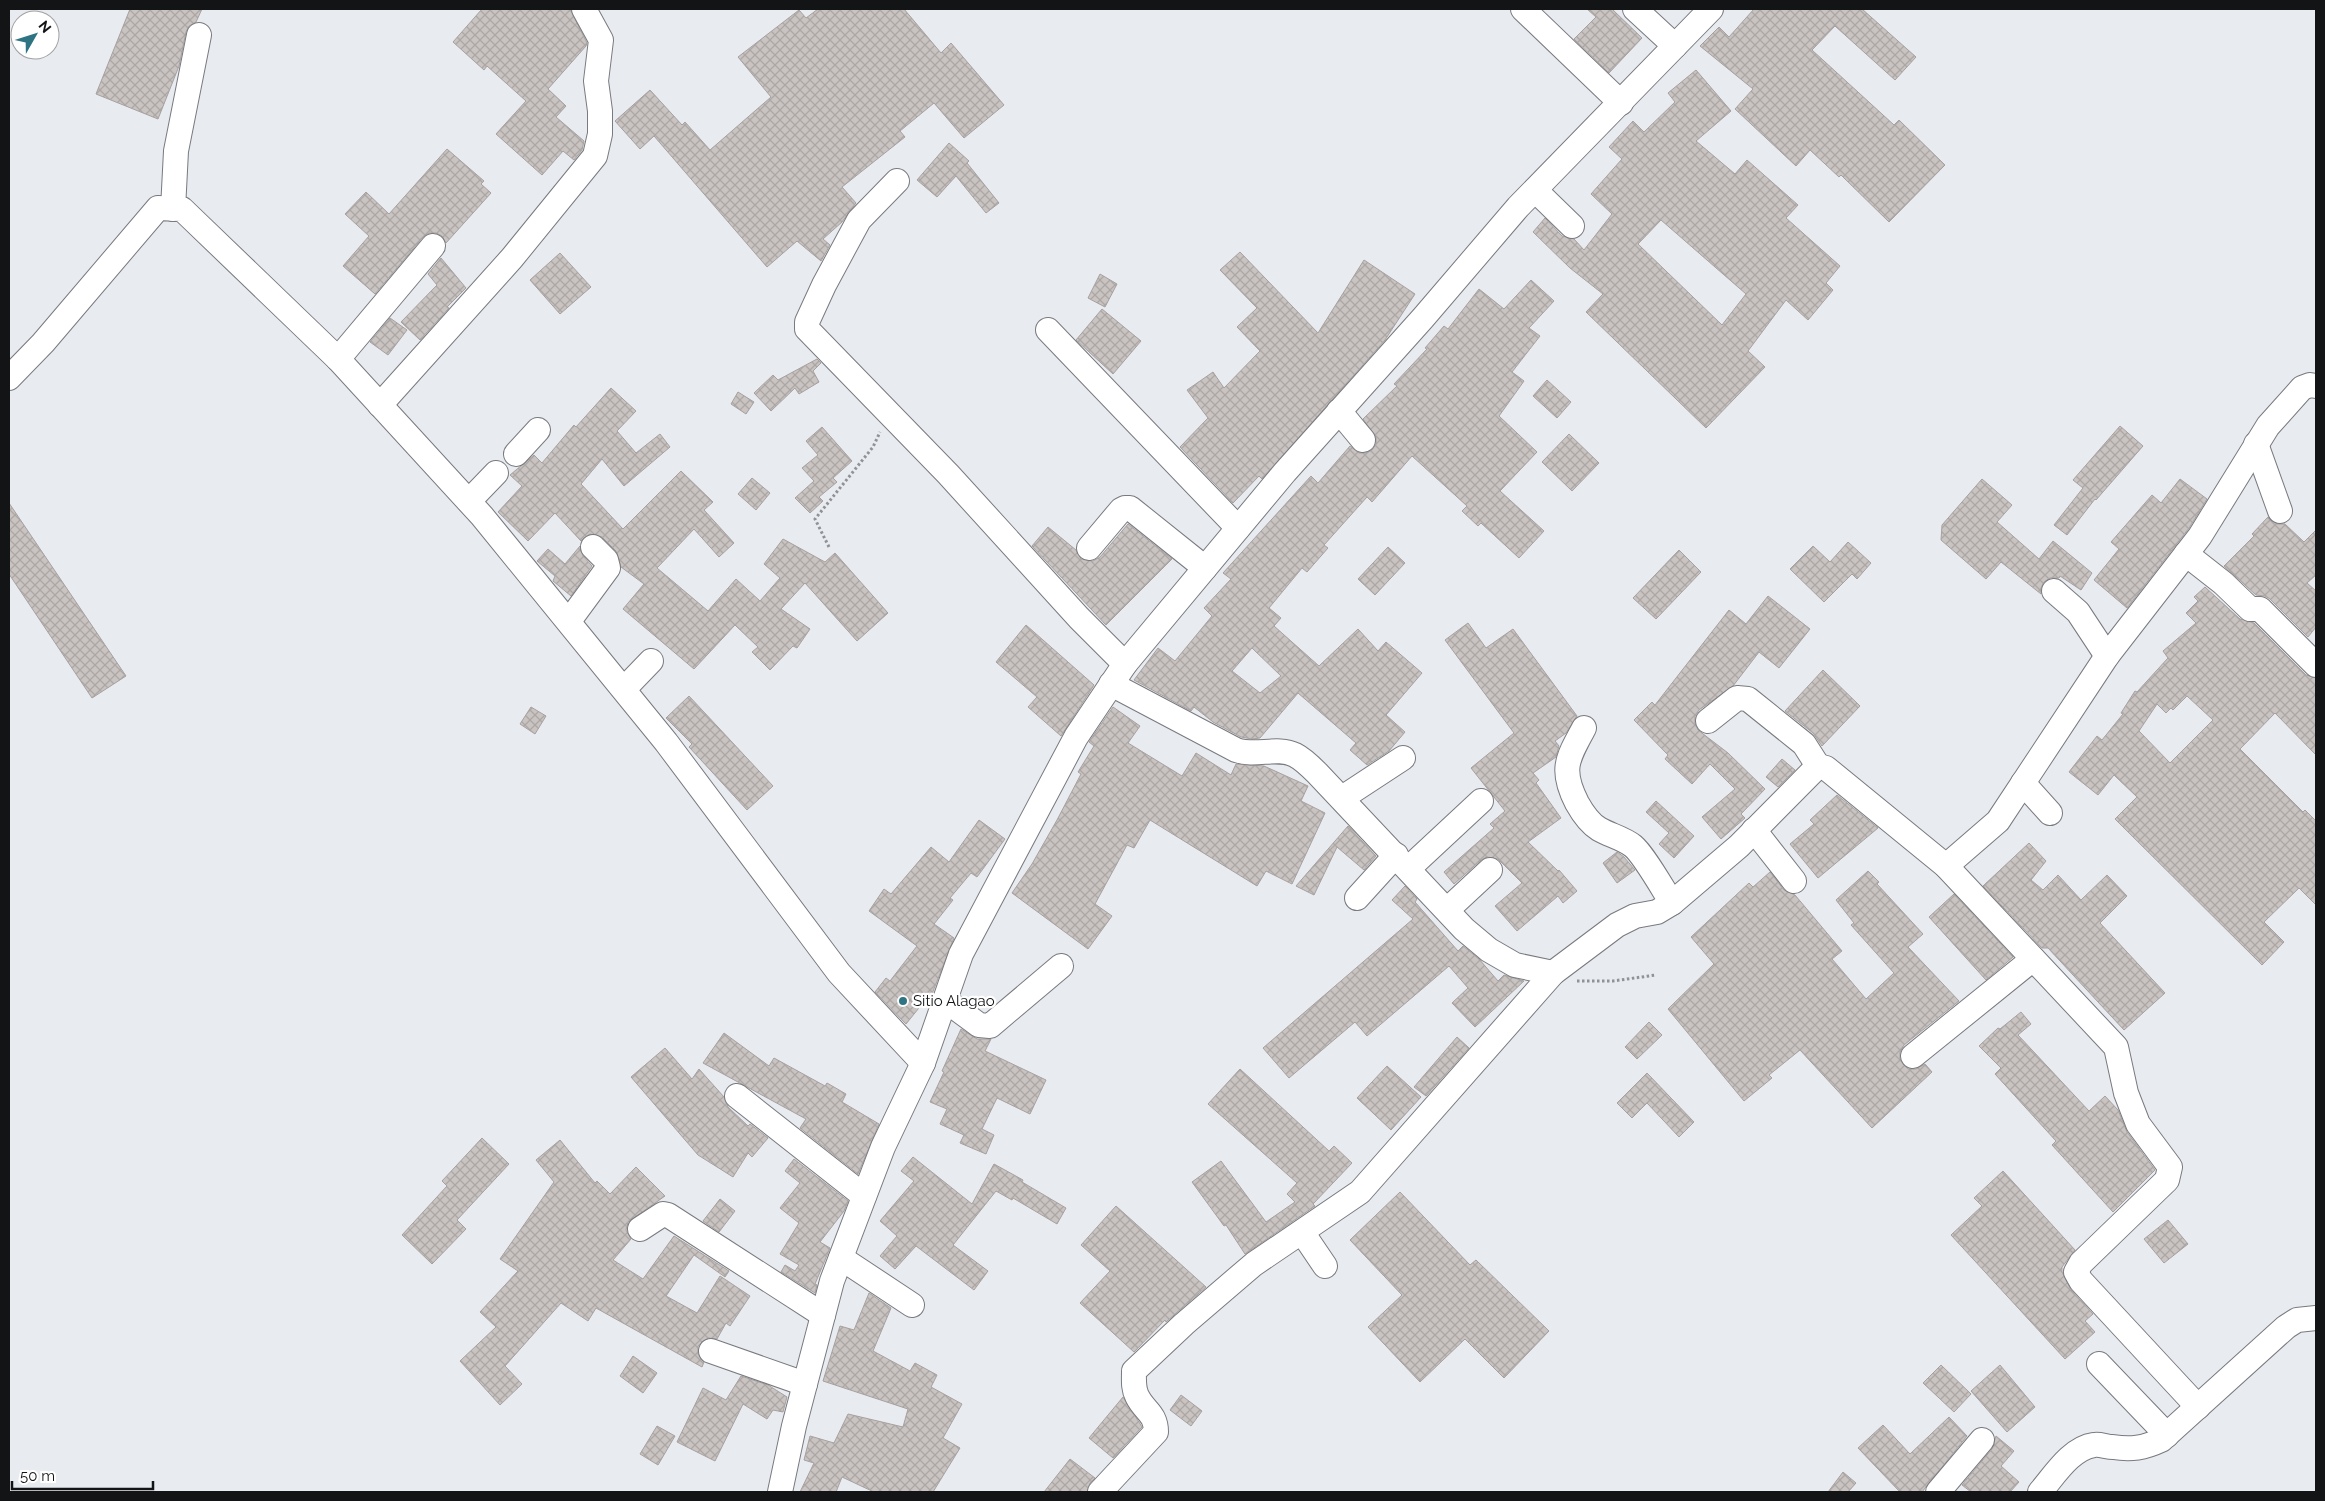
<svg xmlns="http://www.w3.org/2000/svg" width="2325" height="1501" font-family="Raleway,sans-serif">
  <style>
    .building { fill: url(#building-cross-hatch); stroke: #a7a19f; fill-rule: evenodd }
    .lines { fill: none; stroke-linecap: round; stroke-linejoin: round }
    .minor-casing { stroke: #787a7f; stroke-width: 26 }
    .path { stroke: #909296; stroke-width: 3; stroke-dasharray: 2.5 2.5; stroke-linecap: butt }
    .minor { stroke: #fff; stroke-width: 24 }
    .poi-dot { fill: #2f7483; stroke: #fff; stroke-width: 2 }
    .labels { text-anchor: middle; stroke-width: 4.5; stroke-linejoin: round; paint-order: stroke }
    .poi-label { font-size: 15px; fill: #131416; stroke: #fff; text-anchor: start }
  </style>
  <defs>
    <pattern id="building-cross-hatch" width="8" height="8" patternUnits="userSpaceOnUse" patternTransform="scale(1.25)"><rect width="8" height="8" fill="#c9c3c1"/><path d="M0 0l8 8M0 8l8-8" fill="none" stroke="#aca7a5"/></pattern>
  </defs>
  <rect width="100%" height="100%" fill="#e8ebf0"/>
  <g class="building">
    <path d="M130 9H202L196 22 189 26 186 32 179 66 158 119 96 94Z"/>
    <path d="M482 9H570L587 43 586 46 548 89 566 106 556 117 584 141 582 150 574 160 563 151 542 175 496 134 526 101 487 66 484 70 453 42Z"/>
    <path d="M818 9H904L941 53 951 43 1004 105 964 138 934 103 900 131 905 137 842 187 856 203 842 222 823 239 830 245 821 261 797 241 767 267 654 136 640 149 615 121 650 90 682 125 685 122 710 150 771 97 738 57 799 10 806 18Z"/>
    <path d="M1587 9H1612L1642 38 1609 73 1574 39 1596 17Z"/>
    <path d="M1754 9H1862L1916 57 1895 80 1835 26 1812 50 1894 125 1899 120 1945 165 1889 222 1841 175 1839 177 1810 150 1796 166 1735 109 1753 89 1700 46 1719 27 1729 37Z"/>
    <path d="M1696 70 1731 111 1696 141 1735 174 1747 160 1798 205 1786 218 1840 266 1826 283 1833 290 1808 320 1786 300 1748 351 1765 367 1706 428 1586 312 1603 294 1570 268 1533 232 1545 218 1562 236 1574 239 1584 250 1612 214 1591 194 1622 159 1609 147 1633 121 1644 132 1675 102 1668 93ZM1661 220 1746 294 1722 325 1638 244Z"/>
    <path d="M949 143 969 161 967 163 999 203 986 213 956 176 937 197 917 180Z"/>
    <path d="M447 149 484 181 481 184 491 193 446 243 442 236 436 233H429L423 237 375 294 343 266 369 236 345 214 366 192 389 214Z"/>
    <path d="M1240 252 1318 333 1364 260 1415 294 1385 340 1262 479 1259 476 1233 503 1180 447 1208 418 1187 390 1213 372 1224 388 1260 351 1237 327 1257 308 1220 270Z"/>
    <path d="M560 253 591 287 560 314 530 280Z"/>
    <path d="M441 258 466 288 447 307 449 308 420 340 401 322 437 285 428 274Z"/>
    <path d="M1100 274 1117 284 1105 307 1088 298Z"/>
    <path d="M1531 280 1554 301 1529 328 1540 336 1512 372 1524 381 1499 416 1537 452 1500 491 1544 531 1519 558 1481 523 1478 526 1462 511 1467 506 1412 456 1372 502 1367 497 1324 545 1328 548 1307 572 1302 568 1269 608 1281 618 1274 626 1319 666 1358 629 1378 651 1386 642 1422 673 1386 715 1405 732 1389 751 1367 765 1350 750 1356 743 1298 693 1260 738 1252 739 1241 737 1213 722 1194 707 1191 711 1134 680 1158 648 1175 661 1212 616 1204 608 1231 579 1223 573 1311 476 1318 483 1350 446 1359 453H1366L1372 450 1376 444V437L1363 419 1397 386 1394 384 1427 349 1425 348 1444 326 1448 329 1479 289 1504 309ZM1252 648 1281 676 1260 693 1232 671Z"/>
    <path d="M1102 309 1141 341 1113 374 1076 340Z"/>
    <path d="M390 318 407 330 388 355 370 342Z"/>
    <path d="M817 359 821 363 813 371 819 382 799 394 795 388 771 411 754 393 773 375 778 380Z"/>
    <path d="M1547 380 1571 402 1557 418 1533 396Z"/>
    <path d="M611 388 636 411 617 431 636 453 660 434 670 447 624 486 602 459 581 484 623 529 681 471 713 502 704 510 734 543 719 557 694 529 657 568 708 611 736 579 760 601 780 578 764 564 783 539 825 562 835 553 888 613 857 641 805 583 781 609 810 629 797 648 793 646 770 670 752 652 758 647 735 625 694 669 623 609 644 584 621 567 616 551 602 537 590 534 581 541 555 513 528 541 498 512 522 486 510 475 534 455 542 463 574 425 576 427Z"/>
    <path d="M738 392 754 402 746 414 731 404Z"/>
    <path d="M2120 426 2143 446 2096 500 2095 499 2067 535 2054 525 2083 488 2073 480Z"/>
    <path d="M822 427 852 461 833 478 837 482 819 497 823 501 810 513 795 498 814 481 802 468 818 455 806 441Z"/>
    <path d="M1569 434 1599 463 1572 491 1542 462Z"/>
    <path d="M752 478 770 493 756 510 738 494Z"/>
    <path d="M1982 479 2012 505 1997 522 2039 559 2053 541 2092 573 2081 590 2060 576 2059 578H2050L2044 582 2041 588V594L2001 562 1986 579 1941 540 1942 525Z"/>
    <path d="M2180 479 2207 499 2189 528 2127 608 2094 580 2119 549 2111 542 2152 495 2161 503Z"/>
    <path d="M9 503 126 676 92 698 9 574Z"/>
    <path d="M2268 517 2277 524H2285L2304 542 2316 530V575L2307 583 2316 591V627L2308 637 2270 599 2265 596 2256 595 2224 566 2254 536 2252 534Z"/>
    <path d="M1128 524 1172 559 1106 625 1032 546 1048 527 1076 550 1081 559 1093 561 1100 557Z"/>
    <path d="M1848 542 1871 563 1857 579 1852 574 1824 602 1790 569 1813 546 1830 562Z"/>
    <path d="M580 546 583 556 592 566 571 596 553 581 555 576 537 561 548 549 565 564Z"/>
    <path d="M1388 547 1405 563 1375 595 1358 579Z"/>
    <path d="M1679 550 1701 572 1656 619 1633 598Z"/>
    <path d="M2205 587 2240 619 2254 623 2306 675 2316 678V755L2275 713 2240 749 2303 812 2305 810 2316 821V905L2299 888 2264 922 2284 942 2262 965 2115 819 2137 797 2114 775 2098 795 2069 772 2097 736 2102 740 2123 714 2121 713 2135 691 2137 692 2168 658 2163 651 2196 623 2186 613 2198 601 2194 597ZM2187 696 2213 720 2170 763 2139 731 2157 704 2166 713 2171 708 2173 710Z"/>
    <path d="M1768 596 1810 629 1779 668 1759 652 1733 686 1699 710 1695 716V723L1698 730 1728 753 1765 789 1741 814 1745 818 1721 839 1702 817 1735 789 1710 764 1692 784 1665 759 1668 755 1634 720 1652 702 1655 705 1729 610 1746 624Z"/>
    <path d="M1468 623 1486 648 1513 629 1577 716 1566 733 1555 741 1559 746 1556 757 1533 773 1539 780 1536 783 1561 818 1528 842 1558 871 1559 870 1577 891 1563 903 1558 896 1517 931 1495 906 1522 883 1498 859 1487 857 1481 860 1454 884 1444 872 1494 828 1490 824 1505 811 1471 768 1514 733 1445 640Z"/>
    <path d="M1026 625 1094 685 1061 736 1028 707 1037 697 996 662Z"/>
    <path d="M1823 670 1860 706 1822 746 1813 733 1785 711Z"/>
    <path d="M689 696 773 786 747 810 689 747 692 744 666 718Z"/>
    <path d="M531 707 546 716 535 734 520 724Z"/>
    <path d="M1113 707 1140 726 1128 743 1182 776 1196 753 1231 775 1236 764 1264 766 1308 786 1301 801 1325 813 1292 884 1266 871 1257 886 1150 820 1134 848 1127 845 1095 904 1112 916 1088 949 1012 893 1032 864 1057 820 1081 774 1078 772 1094 746 1089 742Z"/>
    <path d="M1782 759 1795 770 1778 787 1766 777Z"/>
    <path d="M1837 795 1878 828 1818 878 1790 844 1814 824 1810 820Z"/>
    <path d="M1656 801 1694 836 1674 858 1659 844 1669 833 1646 812Z"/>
    <path d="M979 820 1005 839 977 877 971 873 950 898 953 900 934 924 954 938 932 994 931 993 906 1024 875 992 886 978 890 981 917 946 869 911 884 889 891 894 931 847 949 862Z"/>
    <path d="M1348 826 1376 856 1364 870 1337 847 1314 895 1296 886Z"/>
    <path d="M2029 843 2046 861 2031 880 2043 890 2058 875 2081 900 2107 875 2127 896 2100 923 2165 993 2124 1030 2048 948H2042L1983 886Z"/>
    <path d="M1617 852 1624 857 1635 870 1617 883 1603 863Z"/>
    <path d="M1868 871 1879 882 1877 884 1923 934 1908 947 1959 1001 1904 1045 1900 1052V1059L1908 1069H1916L1925 1064 1932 1072 1872 1128 1800 1050 1769 1075 1772 1078 1744 1101 1668 1009 1714 964 1691 937 1749 883 1753 887 1770 872 1784 890 1795 895 1842 951 1832 959 1866 999 1894 973 1851 925 1854 923 1836 900Z"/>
    <path d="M1405 886 1417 899 1415 902 1458 951 1463 946 1479 959 1498 981 1504 975 1524 981 1475 1027 1452 1003 1468 988 1449 966 1367 1036 1355 1022 1289 1078 1263 1048 1413 919 1392 900Z"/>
    <path d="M1954 894 2013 957 1986 980 1929 917Z"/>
    <path d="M2021 1012 2031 1024 2018 1035 2089 1111 2105 1096 2118 1110 2127 1132 2155 1170 2113 1212 2052 1145 2056 1141 1995 1074 2001 1068 1979 1046 1998 1028 2000 1029Z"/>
    <path d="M1649 1022 1662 1035 1637 1059 1625 1047Z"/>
    <path d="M961 1029 977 1039H991L985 1051 1046 1080 1030 1114 997 1098 982 1129 994 1135 986 1154 960 1143 964 1135 940 1124 947 1109 930 1102 944 1072 942 1071Z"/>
    <path d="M724 1033 769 1066 774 1058 825 1086 827 1083 846 1094 842 1102 879 1124 858 1174 800 1128 806 1119 703 1063Z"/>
    <path d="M1457 1037 1469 1048 1426 1096 1414 1087Z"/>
    <path d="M665 1048 692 1079 699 1069 724 1097 728 1107 748 1126 750 1124 768 1138 752 1157 748 1153 733 1177 698 1155 631 1077Z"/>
    <path d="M1387 1066 1421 1097 1391 1130 1357 1098Z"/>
    <path d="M1240 1069 1329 1151 1334 1146 1352 1163 1313 1204 1315 1206 1245 1254 1226 1225 1224 1226 1192 1182 1221 1161 1266 1222 1295 1202 1287 1194 1297 1183 1208 1104Z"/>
    <path d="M1647 1073 1694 1122 1679 1137 1647 1103 1632 1118 1617 1103Z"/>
    <path d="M482 1138 509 1164 457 1220 466 1229 432 1264 402 1235 447 1186 442 1181Z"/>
    <path d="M560 1140 595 1183 597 1181 610 1194 636 1167 665 1196 628 1222 626 1230 631 1239 613 1260 643 1279 674 1236 729 1271 725 1277 694 1255 666 1296 697 1313 720 1276 750 1296 730 1326 726 1323 717 1339 708 1338 698 1346V1354L704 1362 702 1367 596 1308 588 1321 561 1303 505 1366 522 1384 500 1405 460 1361 496 1327 480 1312 518 1271 500 1259 554 1182 536 1160Z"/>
    <path d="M913 1157 972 1204 994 1164 1023 1180 1022 1182 1066 1208 1057 1224 1013 1198 1012 1200 996 1191 953 1245 988 1271 974 1290 916 1246 895 1269 880 1256 897 1236 880 1221 914 1181 901 1171Z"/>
    <path d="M794 1159 848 1201 844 1211 820 1242 830 1248 815 1284 817 1285 815 1293 781 1272 785 1265 795 1271 799 1265 780 1254 799 1223 780 1208 800 1183 785 1171Z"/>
    <path d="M2003 1171 2075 1250 2062 1267V1272L2071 1290 2093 1314 2085 1321 2095 1332 2065 1359 1951 1235 1982 1206 1974 1198Z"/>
    <path d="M1400 1192 1470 1265 1476 1260 1549 1331 1504 1378 1465 1339 1420 1382 1368 1327 1402 1295 1350 1240Z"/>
    <path d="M720 1199 735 1211 719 1232 703 1221Z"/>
    <path d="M1116 1206 1206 1287 1166 1322 1165 1320 1134 1352 1080 1303 1110 1271 1081 1245Z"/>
    <path d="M2168 1220 2188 1244 2164 1263 2144 1239Z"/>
    <path d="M869 1293 891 1308 873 1351 910 1371 915 1363 937 1375 931 1387 962 1404 943 1438 960 1448 933 1492H874L842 1477 836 1492H800L814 1463 804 1460 810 1436 834 1443 848 1414 903 1427 908 1409 823 1381 840 1326 854 1330Z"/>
    <path d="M633 1356 657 1373 643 1393 620 1376Z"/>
    <path d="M1941 1365 1971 1394 1954 1412 1923 1383Z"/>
    <path d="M2000 1365 2035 1407 2007 1432 1971 1391Z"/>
    <path d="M741 1376 768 1385 787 1397 783 1412 773 1410 767 1419 743 1404 715 1461 677 1442 703 1388 726 1400Z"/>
    <path d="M1181 1395 1202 1411 1191 1426 1170 1410Z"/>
    <path d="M1123 1397 1142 1427 1113 1458 1089 1438Z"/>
    <path d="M1949 1417 1967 1436 1922 1492H1900L1858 1448 1883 1425 1910 1454Z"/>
    <path d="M657 1426 675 1436 658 1465 640 1454Z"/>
    <path d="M1996 1436 2014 1451 2001 1466 2019 1482 2010 1492H1971L1962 1485 1992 1449Z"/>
    <path d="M1070 1459 1095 1478 1090 1483 1087 1492H1044Z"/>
    <path d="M1843 1472 1856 1483 1848 1492H1828Z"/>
  </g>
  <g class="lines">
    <defs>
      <g id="minor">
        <path d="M1523 9 1621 103"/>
        <path d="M1635 9 1675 46"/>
        <path d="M897 181 859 220 824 285 807 322V329L948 474 1079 618 1125 664"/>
        <path d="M1535 190 1572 226"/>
        <path d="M173 209 176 151 199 35"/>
        <path d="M1048 330 1238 528"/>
        <path d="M338 359 433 246"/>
        <path d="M9 378 43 343 158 208 182 209 338 359 482 516 666 742 839 973 923 1063"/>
        <path d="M380 405 512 258 595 156 600 134V111L596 81 601 40 584 9"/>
        <path d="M1339 411 1363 440"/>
        <path d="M2256 444 2280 511"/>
        <path d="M516 454 538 430"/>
        <path d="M469 501 496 473"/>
        <path d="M1089 548 1121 510 1125 508H1130L1205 568"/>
        <path d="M2186 554 2223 583 2250 609H2260L2316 665"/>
        <path d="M2054 591 2078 612 2107 656"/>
        <path d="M569 621 608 568 606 560 593 547"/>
        <path d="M1111 684 1236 750C1256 757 1277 746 1295 755 1303 759 1311 767 1317 773L1464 929 1489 950 1515 965 1553 973"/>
        <path d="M624 689 651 661"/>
        <path d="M1708 721 1737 698 1748 699 1804 744 1818 766"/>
        <path d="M1584 728C1567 759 1560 770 1577 803 1582 812 1589 823 1599 829 1609 835 1623 838 1633 846 1644 855 1663 889 1672 903"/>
        <path d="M2023 783 2050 813"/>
        <path d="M1342 798 1403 758"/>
        <path d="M1754 830 1794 881"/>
        <path d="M1946 866 1998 821 2107 656 2200 536 2268 426 2302 388 2310 385 2316 386"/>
        <path d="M1409 868 1481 801"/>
        <path d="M1357 898 1396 855"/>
        <path d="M1447 910 1490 870"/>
        <path d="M945 1000 979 1025 990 1026 1061 966"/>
        <path d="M1913 1056 2033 959"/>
        <path d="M737 1096 864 1196"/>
        <path d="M640 1229 663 1214 668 1215 823 1315"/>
        <path d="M1302 1232 1325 1266"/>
        <path d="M841 1258 912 1305"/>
        <path d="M711 1351 805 1384"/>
        <path d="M2099 1364 2167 1435"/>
        <path d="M780 1492 794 1426 832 1281 883 1147 923 1063 961 954 1076 737 1125 664 1285 472 1423 318 1518 207 1711 9"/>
        <path d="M1100 1492 1156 1432C1156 1413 1144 1411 1137 1396 1133 1388 1134 1380 1134 1371L1184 1324 1254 1264 1360 1192 1553 973 1617 925 1635 916 1657 912 1672 903 1739 846 1818 766 1826 768 1946 866 2116 1047 2126 1093 2138 1124 2170 1167 2167 1180 2081 1263 2076 1272 2081 1281 2198 1407"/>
        <path d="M1938 1492 1982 1440"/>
        <path d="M2040 1492C2054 1476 2071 1448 2094 1445 2100 1444 2107 1447 2113 1447 2131 1450 2144 1448 2161 1440L2286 1327 2297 1320 2316 1318"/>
      </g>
    </defs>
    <use href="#minor" class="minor-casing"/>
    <g class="path">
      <path d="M829 547 815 519 873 447 880 432"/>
      <path d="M1577 981H1613L1656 975"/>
    </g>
    <use href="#minor" class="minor"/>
  </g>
  <circle class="poi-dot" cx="903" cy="1001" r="5"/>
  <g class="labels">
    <g class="poi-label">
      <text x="913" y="1006">Sitio Alagao</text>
    </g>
  </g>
  <rect width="2325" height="1501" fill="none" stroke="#131416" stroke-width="20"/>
  <g transform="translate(35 35) rotate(51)"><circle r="24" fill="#ffffff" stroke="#a1a1a2"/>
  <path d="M0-4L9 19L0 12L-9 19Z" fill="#2f7483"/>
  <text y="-8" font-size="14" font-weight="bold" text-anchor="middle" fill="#131416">N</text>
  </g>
  <path d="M12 1481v8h141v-8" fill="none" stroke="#131416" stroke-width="2.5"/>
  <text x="20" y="1481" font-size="15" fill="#131416" stroke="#ffffff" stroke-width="4" paint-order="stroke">50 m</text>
</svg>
